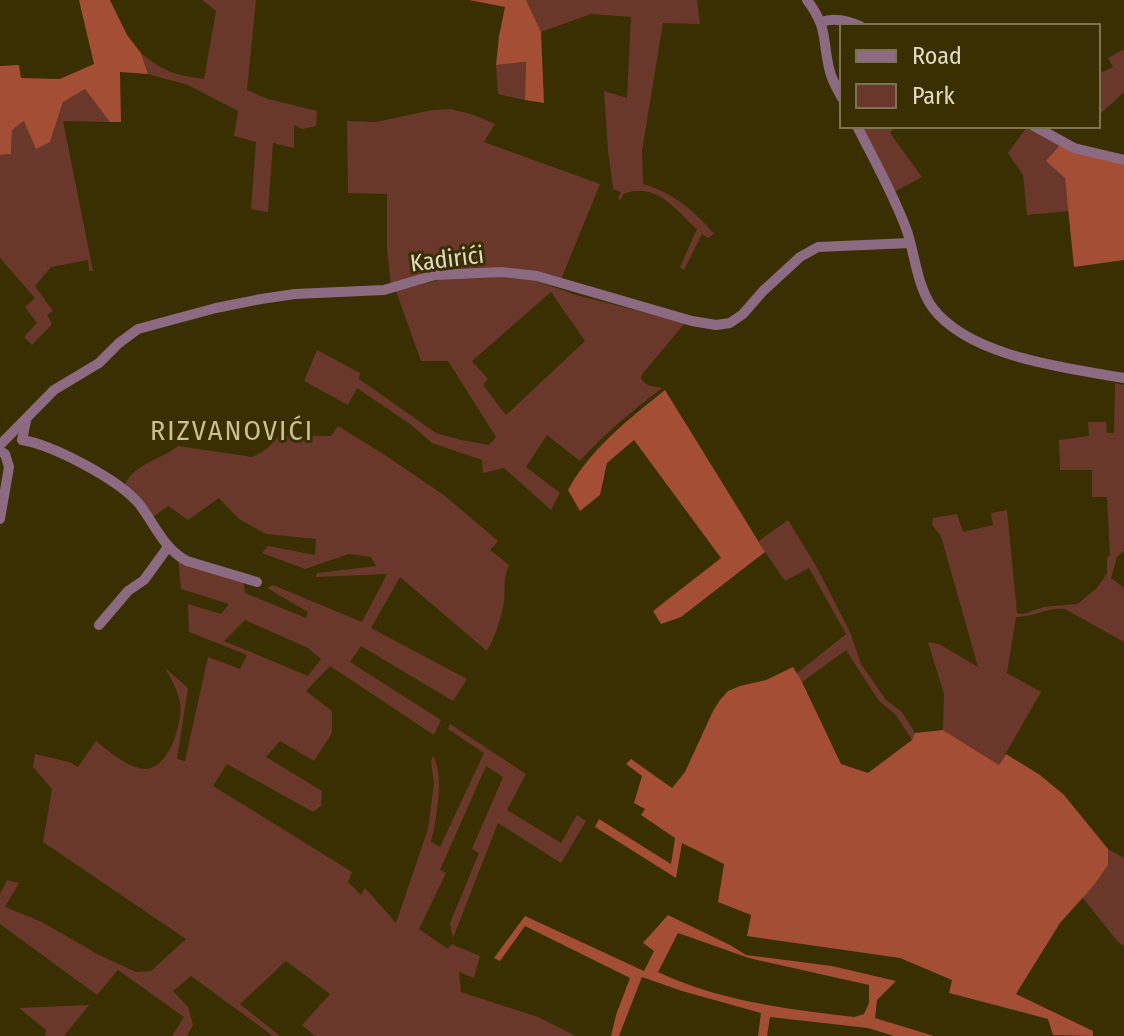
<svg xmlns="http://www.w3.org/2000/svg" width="1124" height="1036" font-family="'Fira Sans Condensed',sans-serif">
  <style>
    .green { fill: #6a382a; fill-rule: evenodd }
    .forest { fill: #a44e36; fill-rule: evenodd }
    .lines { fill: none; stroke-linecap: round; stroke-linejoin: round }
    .minor { stroke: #8b6a82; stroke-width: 10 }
    .labels { text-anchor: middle; stroke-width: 6; stroke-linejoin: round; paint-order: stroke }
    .street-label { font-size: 24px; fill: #e0dbc4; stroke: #392f02 }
    .quarter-label { font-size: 28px; letter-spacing: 2px; fill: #cabf92; stroke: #392f02 }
  </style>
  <rect width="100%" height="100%" fill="#392f02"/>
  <g class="green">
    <path d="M202 0H256L247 90 268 99 317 111 316 126 302 129 294 125V148L273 143 268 212 251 209 256 142 234 136 238 111 188 85 148 74 141 53C164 72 175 75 204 79L216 11Z"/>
    <path d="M526 0H697L700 24 663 23 642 151 643 184C673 193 694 210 714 234L708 238 702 234 684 270 680 267 697 229C675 209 656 181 623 194L621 200 618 199 621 192 613 189 608 150 604 91 627 98 631 17 591 14 541 32Z"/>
    <path d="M1124 49V92L1098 116V74L1113 67 1108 58Z"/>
    <path d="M526 62 525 100 498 94 496 65Z"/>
    <path d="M86 88 110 122 63 121 93 271H89L88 260 51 267 35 286 53 311 47 315 52 324 32 345 24 337 37 323 25 307 35 298 0 258V155L11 154 12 130 24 121 50 142 63 102Z"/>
    <path d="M451 109 474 115 495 124 484 142 600 184 560 282 493 270 391 286 387 249V194L348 193 347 121 376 122 432 110Z"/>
    <path d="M858 126H896L890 133 922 177 892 193Z"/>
    <path d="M1027 127 1061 144 1069 211 1027 215 1023 175 1008 153Z"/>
    <path d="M492 276 537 281 576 295 685 323 643 373 641 377C644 387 654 386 662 388 633 410 605 433 580 461L547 435 526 467 560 493 551 510 504 468 483 473 482 460 432 443 410 424 357 388 348 405 304 381 317 350 360 373 359 379 436 433 461 440 489 445 496 437 448 361H421L396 291 446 278ZM551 292 585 341 506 415 483 385 488 379 472 361Z"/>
    <path d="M1115 383 1124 385V551L1117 557 1111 578 1124 588V642L1065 609C1048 607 1033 617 1016 617L1007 673 1041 692 999 765 943 730 944 694 928 642 939 644 978 667 941 536 932 525 933 518 957 514 963 532 993 525 991 513 1007 510 1017 613 1023 614 1044 607 1077 604 1097 588 1107 573V558L1110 555 1107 497H1092V470H1060L1059 440 1089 436 1088 422H1106L1107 433H1114Z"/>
    <path d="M338 426 388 457 445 496 498 541 490 550 509 565C503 577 505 589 504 602 501 619 495 637 487 651L400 577 371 628 467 679 453 701 361 646 350 662 441 720 434 735 330 666 306 691 332 711V733L314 761 280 741 266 757 322 791 321 806 313 812 227 764 213 786 352 872 348 882 361 895 365 888 396 923 428 829 434 783 431 761 433 756C445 776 436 820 431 842L440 847 484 753 448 729 450 724 526 774 507 810 561 843 577 815 586 821 561 863 498 823 453 938 450 923 479 853 472 849 503 777 486 766 440 870 446 873 419 929 448 949 451 944 480 956 474 978 459 972 461 992 538 1017 576 1036H315L302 1025 330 994 286 961 240 1004 280 1036H273L191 976 173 991 188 1007 193 1025 187 1036H172L184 1017 118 970 97 995 0 924V894L7 880 19 883 5 907 42 922 99 955 136 972 151 971 186 939 43 842 52 789 33 767 35 754 69 762 78 767 96 741C109 751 127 768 145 769 169 769 183 722 180 703 178 690 171 679 165 668L188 688 177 759 185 761 208 657 240 669 247 655 189 632 188 604 221 614 229 604 181 589 178 560 243 579 245 593 306 618 308 612 267 588 273 585 362 622 387 574 316 577 317 573 376 566 371 557 349 554 305 569 262 553 268 546 315 555 316 539 266 534 239 519 219 498 188 520 168 506 153 517 141 500 125 484C136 463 160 460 178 446L252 457C265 452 271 446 279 435L331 436ZM245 620 308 648 321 659 308 676 224 641Z"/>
    <path d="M788 520 816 566 850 632 861 664 886 700 902 712 915 733 912 740 896 715 879 701 846 650 802 682 796 674 846 634 809 568 785 581 765 552 759 541Z"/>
    <path d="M1108 849 1124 858V946L1118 942 1082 897 1095 884 1108 865Z"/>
    <path d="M89 1005 64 1036H45L46 1030 19 1008Z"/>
  </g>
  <g class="forest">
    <path d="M79 0H110L127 35 141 53 148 74 120 72 121 122H110L85 89 63 102 50 142 36 149 24 121 12 130 11 154 0 155V66L19 65 21 78 60 79 94 64Z"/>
    <path d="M469 0H526L541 32 544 103 525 100 526 62 496 65 499 36 505 7Z"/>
    <path d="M1061 144 1124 160V260L1074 267 1065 178 1046 161Z"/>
    <path d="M665 390 765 552 681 617 661 624 653 611 721 558 634 440 607 463 600 495 580 511 568 490C590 449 629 419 665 390Z"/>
    <path d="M793 667 802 682 841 764 868 773 912 740 915 733 943 730 999 765 1006 754 1040 775 1064 795 1108 849V865L1095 884 1060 923 1016 994 1093 1031V1036L1053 1035 1048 1019 949 993 952 980 900 958 747 936 751 915 718 902 724 864 682 843 676 878 595 827 599 819 671 864 675 838 641 815 645 809 634 803 642 776 626 764 631 759 672 788 685 772 713 711 720 700 728 691 740 686 766 680Z"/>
    <path d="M668 915 730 945 746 955 832 966 896 981 877 1000 875 1018 934 1036H894L868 1028 770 1017 767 1036H758L761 1013 682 991 642 977 619 1036H611L616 1015 630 978 525 926 500 961 494 958 525 916 644 971 654 951 643 943ZM678 933 749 958 869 985V1003L864 1014 854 1017C787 1009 719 1001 658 972Z"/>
  </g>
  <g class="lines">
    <g class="minor">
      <path d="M807 0C828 28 822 37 829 68 831 79 837 89 842 98"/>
      <path d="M821 22C835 17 847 21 860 26"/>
      <path d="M857 126C874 160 894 195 907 231 915 256 917 285 932 307 969 357 1066 368 1124 378"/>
      <path d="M1034 126 1074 148 1124 160"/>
      <path d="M26 421 22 440C53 445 120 480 140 505 155 525 164 549 187 561L257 582"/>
      <path d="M0 445 54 390 99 363 119 343 138 329 216 308 261 299 295 294 384 290 435 275 502 272 537 276 692 321 716 325 730 323 743 314 763 291 800 257 818 247 910 243"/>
      <path d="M0 451 5 454 9 467 0 519"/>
      <path d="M99 625 128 591 144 580 168 547"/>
    </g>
  </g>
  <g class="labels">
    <g class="street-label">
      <text transform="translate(447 259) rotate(-7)" y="8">Kadirići</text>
    </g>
    <g class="quarter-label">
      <text x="232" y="440">RIZVANOVIĆI</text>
    </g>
  </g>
  <rect x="840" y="24" width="260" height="104" fill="#392f02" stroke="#7c7450" stroke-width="2"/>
  <rect x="856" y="50" width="40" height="12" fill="#8b6a82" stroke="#7c7450" stroke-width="2"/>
  <text x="912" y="64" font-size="24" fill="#e0dbc4">Road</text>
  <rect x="856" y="84" width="40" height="24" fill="#6a382a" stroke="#7c7450" stroke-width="2"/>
  <text x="912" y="104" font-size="24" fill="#e0dbc4">Park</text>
</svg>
